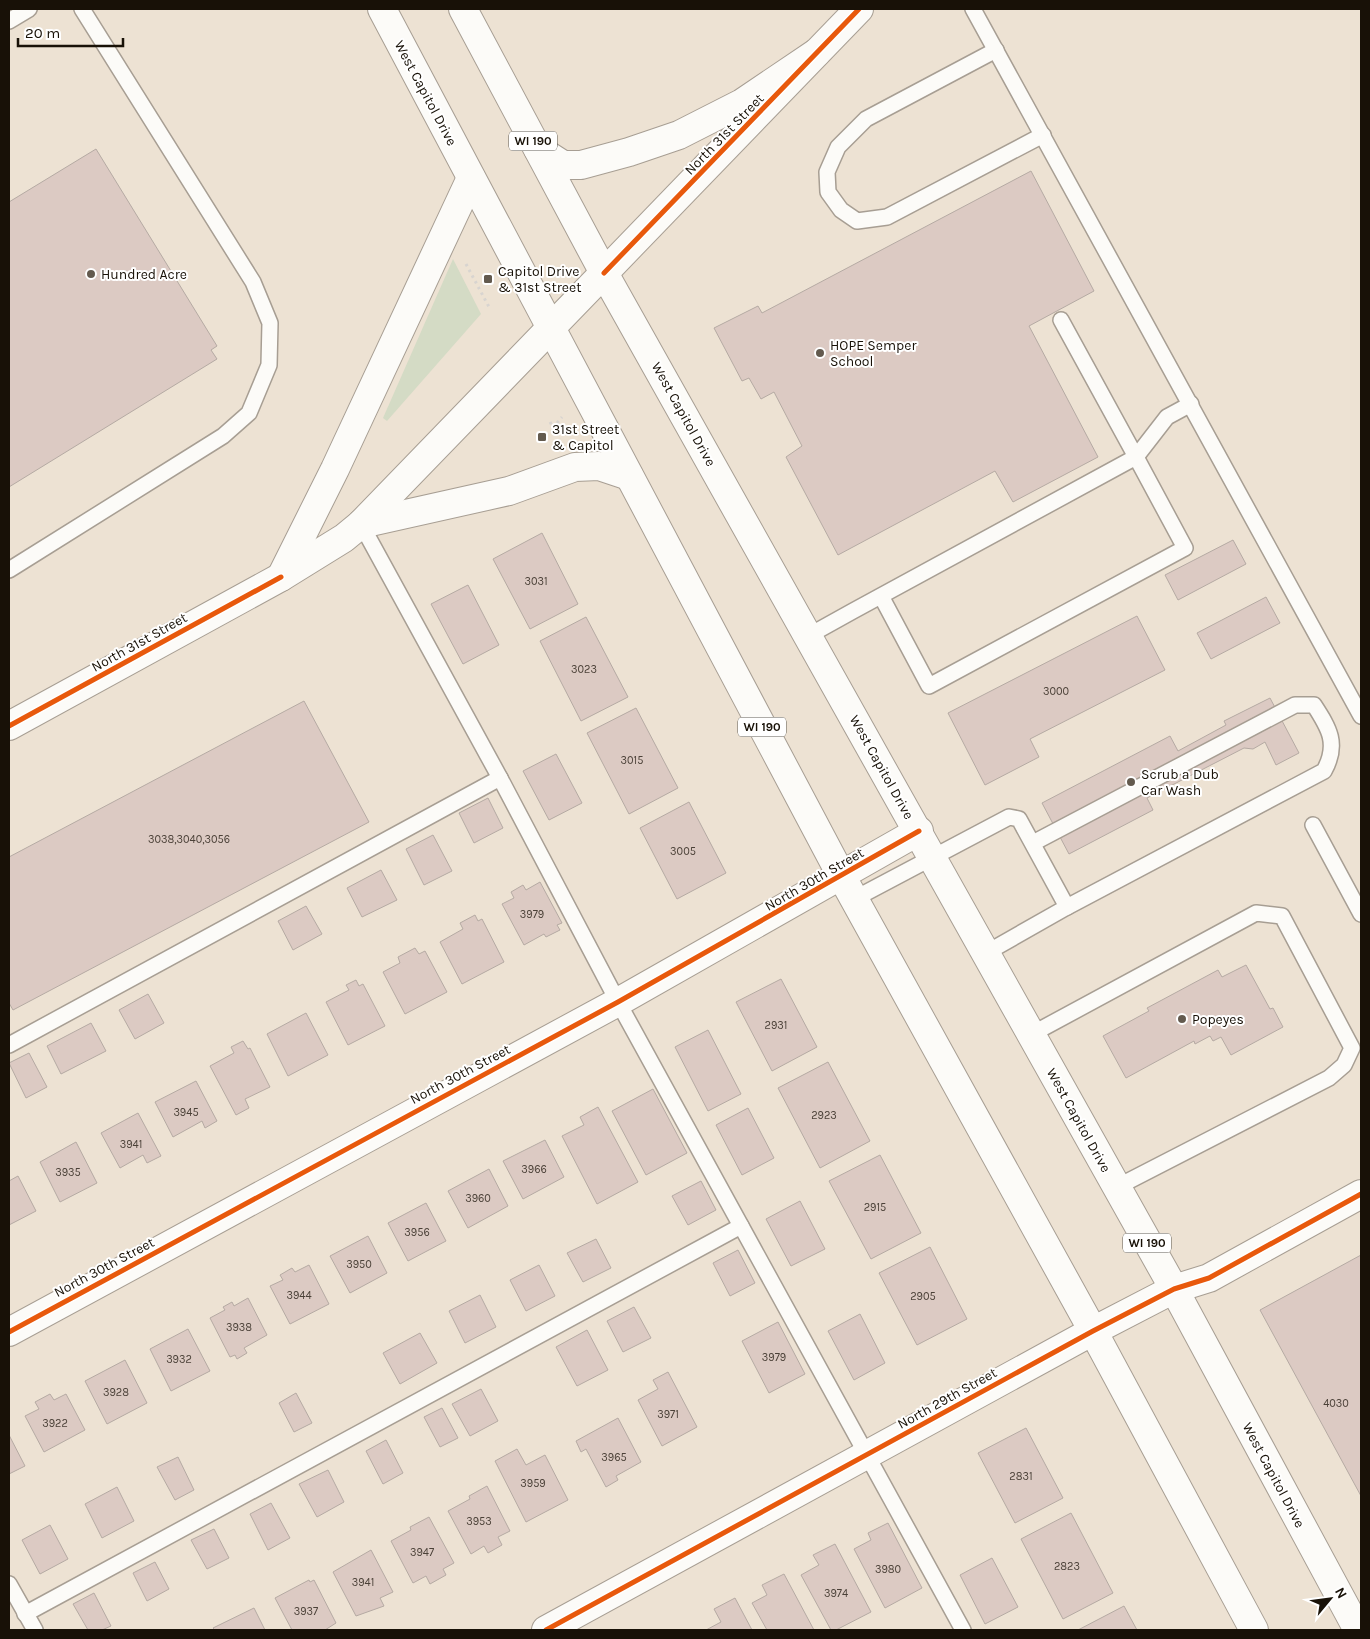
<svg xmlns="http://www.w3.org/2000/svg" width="1370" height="1639" font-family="Karla,sans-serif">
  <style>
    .green { fill: #d4dbc5 }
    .building { fill: #dccac3; stroke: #b5aaa3 }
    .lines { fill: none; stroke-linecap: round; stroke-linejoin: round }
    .service-casing { stroke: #a79e93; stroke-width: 18 }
    .minor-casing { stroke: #a79e93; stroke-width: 30 }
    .secondary-casing { stroke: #a79e93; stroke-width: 30 }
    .primary-casing { stroke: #a79e93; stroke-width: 30 }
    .path { stroke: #d8d4d0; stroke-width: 3; stroke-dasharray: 2.5 4; stroke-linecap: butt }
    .service { stroke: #fcfbf8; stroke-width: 15 }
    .minor { stroke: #fcfbf8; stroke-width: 28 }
    .secondary { stroke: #fcfbf8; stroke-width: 28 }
    .primary { stroke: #fcfbf8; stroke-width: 28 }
    .cycleway-casing { stroke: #fff; stroke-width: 8 }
    .cycleway { stroke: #e8590c; stroke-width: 5 }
    .poi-dot { fill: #635a4e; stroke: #fff; stroke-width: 2 }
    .labels { text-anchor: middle; stroke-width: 4; stroke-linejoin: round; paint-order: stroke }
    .number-label { font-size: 11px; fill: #4b4138 }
    .shield { fill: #fff; stroke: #5d5851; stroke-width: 1 }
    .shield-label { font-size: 12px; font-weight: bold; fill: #181107 }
    .street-label { font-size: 14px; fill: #181107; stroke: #fff }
    .poi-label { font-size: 14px; fill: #181107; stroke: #fff; text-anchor: start }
  </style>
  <rect width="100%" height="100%" fill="#ede2d3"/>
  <path class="green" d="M453 259 481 314 387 421 383 418Z"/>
  <g class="building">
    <path d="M96 149 217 346 211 350 217 359 9 487V202Z"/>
    <path d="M1031 171 1094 291 1029 326 1098 457 1013 502 995 471 838 555 786 457 802 446 774 392 761 399 749 378 742 381 714 328 758 306 762 313Z"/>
    <path d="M542 533 578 604 530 629 493 559Z"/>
    <path d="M1233 540 1246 564 1178 600 1165 575Z"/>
    <path d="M468 585 499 645 463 664 431 604Z"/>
    <path d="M1266 597 1280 623 1211 659 1197 633Z"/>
    <path d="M1137 616 1165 670 1030 739 1039 757 985 785 948 713Z"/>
    <path d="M586 617 628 697 581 721 540 641Z"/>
    <path d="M1270 698 1299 753 1276 765 1265 742 1253 749 1244 748 1147 798 1153 810 1069 854 1042 803 1170 736 1178 751 1226 725 1224 721Z"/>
    <path d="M304 701 369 822 13 1010 9 1003V857Z"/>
    <path d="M636 708 678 788 629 814 587 733Z"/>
    <path d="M556 754 582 803 549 820 523 771Z"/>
    <path d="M488 798 503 828 474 843 459 813Z"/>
    <path d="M689 802 726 873 677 899 640 828Z"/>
    <path d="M433 835 452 871 424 885 406 849Z"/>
    <path d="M381 870 397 900 362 917 347 888Z"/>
    <path d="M540 882 562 923 557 925 560 930 546 937 544 934 524 945 502 904 514 898 511 892 523 885 526 890Z"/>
    <path d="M306 906 322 934 293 950 278 921Z"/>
    <path d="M475 915 478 921 482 919 504 962 462 984 440 942 463 929 460 923Z"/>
    <path d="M415 948 419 954 425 951 447 992 405 1014 383 972 400 963 398 957Z"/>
    <path d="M1246 965 1270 1009 1273 1008 1283 1027 1231 1055 1221 1037 1213 1041 1210 1036 1195 1044 1194 1041 1126 1078 1103 1036 1149 1011 1147 1008 1218 970 1222 977Z"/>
    <path d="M781 979 817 1047 772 1071 736 1002Z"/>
    <path d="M356 980 359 986 363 984 385 1026 348 1045 326 1002 349 990 346 985Z"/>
    <path d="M148 994 164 1023 135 1039 119 1010Z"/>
    <path d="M306 1013 328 1055 288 1076 267 1034Z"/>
    <path d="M91 1023 106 1051 61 1074 47 1046Z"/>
    <path d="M708 1030 741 1094 708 1111 675 1047Z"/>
    <path d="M243 1041 248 1049 250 1048 270 1087 245 1099 249 1108 236 1115 210 1066 234 1053 231 1047Z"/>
    <path d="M29 1053 47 1087 26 1098 9 1063Z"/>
    <path d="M828 1062 870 1141 820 1168 778 1088Z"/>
    <path d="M196 1081 217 1121 205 1128 202 1121 173 1137 155 1102Z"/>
    <path d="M653 1089 687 1153 646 1175 612 1111Z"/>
    <path d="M598 1107 638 1182 597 1204 562 1136 584 1125 580 1117Z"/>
    <path d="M748 1108 774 1158 742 1175 716 1125Z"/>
    <path d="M138 1113 161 1156 147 1163 143 1155 120 1168 101 1133Z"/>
    <path d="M545 1140 564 1177 523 1199 503 1161Z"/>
    <path d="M76 1142 97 1183 60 1202 40 1162Z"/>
    <path d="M880 1155 921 1233 871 1259 829 1181Z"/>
    <path d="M489 1169 508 1206 468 1228 448 1191Z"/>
    <path d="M18 1176 36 1211 9 1225V1181Z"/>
    <path d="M701 1181 716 1210 688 1225 672 1196Z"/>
    <path d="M800 1201 825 1249 791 1266 766 1219Z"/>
    <path d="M426 1203 446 1241 408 1261 388 1223Z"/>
    <path d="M368 1236 387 1273 350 1293 330 1256Z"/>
    <path d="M596 1239 611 1268 583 1282 567 1253Z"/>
    <path d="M930 1247 967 1319 917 1345 879 1273Z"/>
    <path d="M738 1250 755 1283 730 1296 713 1263Z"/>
    <path d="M1361 1255V1496L1260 1310Z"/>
    <path d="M309 1265 329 1304 290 1324 270 1286 283 1280 280 1275 292 1268 295 1272Z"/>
    <path d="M539 1265 555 1296 526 1311 510 1280Z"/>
    <path d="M480 1295 496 1327 465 1343 449 1311Z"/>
    <path d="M248 1298 267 1335 244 1348 247 1353 237 1359 235 1355 230 1357 210 1318 225 1310 223 1307 232 1302 234 1306Z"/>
    <path d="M634 1307 651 1338 623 1352 607 1321Z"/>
    <path d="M860 1314 885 1363 854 1380 828 1331Z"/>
    <path d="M778 1322 805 1374 769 1393 742 1341Z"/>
    <path d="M188 1329 210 1371 171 1391 150 1349Z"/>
    <path d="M587 1330 608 1370 577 1386 556 1347Z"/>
    <path d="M420 1333 437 1363 400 1384 383 1353Z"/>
    <path d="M125 1360 147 1403 107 1424 85 1381Z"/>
    <path d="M668 1372 697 1427 662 1446 638 1400 658 1389 653 1380Z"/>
    <path d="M481 1389 498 1421 470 1436 452 1404Z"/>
    <path d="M296 1393 312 1423 294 1432 279 1403Z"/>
    <path d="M50 1394 54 1400 66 1394 85 1430 44 1452 25 1416 39 1409 35 1402Z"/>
    <path d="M442 1408 458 1438 440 1447 424 1417Z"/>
    <path d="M618 1418 641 1462 616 1476 618 1480 606 1487 586 1449 581 1452 576 1441Z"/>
    <path d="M1026 1428 1063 1498 1015 1523 978 1453Z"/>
    <path d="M9 1435 25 1466 9 1474Z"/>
    <path d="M386 1440 403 1473 383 1484 366 1451Z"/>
    <path d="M517 1449 526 1465 545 1455 568 1500 526 1522 495 1461Z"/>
    <path d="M178 1457 194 1490 175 1500 157 1467Z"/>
    <path d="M328 1470 344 1502 317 1517 299 1484Z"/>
    <path d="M487 1486 510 1531 498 1537 502 1545 488 1553 484 1546 471 1554 448 1511 470 1499 469 1496Z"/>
    <path d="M117 1487 134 1521 102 1538 85 1504Z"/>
    <path d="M271 1503 290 1538 268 1550 250 1514Z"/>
    <path d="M1071 1513 1113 1593 1063 1619 1021 1539Z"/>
    <path d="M429 1517 454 1563 443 1569 446 1575 430 1584 426 1576 413 1583 391 1541 411 1530 410 1527Z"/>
    <path d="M888 1523 922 1588 885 1608 854 1549 871 1540 868 1533Z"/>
    <path d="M50 1525 68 1559 40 1574 22 1540Z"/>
    <path d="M214 1529 229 1558 207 1569 191 1540Z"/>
    <path d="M835 1544 871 1612 836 1630H831L801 1575 819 1565 813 1555Z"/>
    <path d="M371 1550 393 1592 380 1598 384 1606 356 1616 333 1572Z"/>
    <path d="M992 1558 1018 1607 985 1624 960 1575Z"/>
    <path d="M155 1562 169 1589 147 1601 133 1573Z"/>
    <path d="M784 1574 814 1630H767L752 1603 767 1595 762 1585Z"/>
    <path d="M309 1580 310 1582 314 1580 336 1623 325 1630H292L275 1598Z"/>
    <path d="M94 1593 111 1626 102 1630H88L73 1604Z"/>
    <path d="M735 1598 752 1630H706L721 1622 714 1609Z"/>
    <path d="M1124 1606 1137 1630H1078Z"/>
    <path d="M254 1608 265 1630H215L213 1628Z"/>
  </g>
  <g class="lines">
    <defs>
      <g id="service">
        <path d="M973 9 1361 716"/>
        <path d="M9 21 29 9"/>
        <path d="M996 50 866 119 838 147 827 172 828 192 841 210 857 221 887 217 1043 135"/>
        <path d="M1061 320 1136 457 1167 417 1191 404"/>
        <path d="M361 524 500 778 618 1002 963 1630"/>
        <path d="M9 570 223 436 249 413 269 365 270 323 253 282 82 9"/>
        <path d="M808 636 853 611 1136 457 1185 548 929 686 881 596"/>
        <path d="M1313 825 1361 914"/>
        <path d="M1033 843 1295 705H1314C1329 728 1339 744 1324 771L1067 907"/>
        <path d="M854 899 1009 817 1019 819 1067 907 986 953"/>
        <path d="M1032 1034 1256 913 1282 916 1352 1048 1344 1065 1329 1078 1117 1187"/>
        <path d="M9 1045 500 778"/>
        <path d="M9 1584 35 1630"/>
        <path d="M25 1614 741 1226"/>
      </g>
      <g id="minor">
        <path d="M604 273 859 9"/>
        <path d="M9 1332 618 1002 919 831"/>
        <path d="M546 1630 1093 1331 1174 1289 1209 1278 1361 1194"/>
      </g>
      <g id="secondary">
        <path d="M361 524 509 491 575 467 599 466 629 476"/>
        <path d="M281 577 335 469 471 178"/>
        <path d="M9 726 281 577 344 538 361 524 604 273"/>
      </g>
      <g id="primary">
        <path d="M382 9 842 877 1093 1331 1254 1630"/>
        <path d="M463 9 604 273 1174 1289 1358 1630"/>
        <path d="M538 149 563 165H581L629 152 679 135 742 103 816 53"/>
      </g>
    </defs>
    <use href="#service" class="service-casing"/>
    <use href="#minor" class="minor-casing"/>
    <use href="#secondary" class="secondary-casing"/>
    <use href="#primary" class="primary-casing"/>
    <g class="path">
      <path d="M466 264 489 307"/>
      <path d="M550 422 560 439"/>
      <path d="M553 428 562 417"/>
    </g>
    <use href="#service" class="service"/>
    <use href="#minor" class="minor"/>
    <use href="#secondary" class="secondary"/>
    <use href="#primary" class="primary"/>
    <defs>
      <g id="cycleway">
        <path d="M604 273 859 9"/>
        <path d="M9 726 281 577"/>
        <path d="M9 1332 618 1002 919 831"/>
        <path d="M546 1630 1093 1331 1174 1289 1209 1278 1361 1194"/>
      </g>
    </defs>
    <use href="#cycleway" class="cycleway-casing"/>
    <use href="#cycleway" class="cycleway"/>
  </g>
  <g class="poi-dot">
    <circle cx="91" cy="274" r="5"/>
    <rect x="483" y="274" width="10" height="10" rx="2.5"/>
    <circle cx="820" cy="353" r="5"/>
    <rect x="537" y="432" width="10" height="10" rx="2.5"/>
    <circle cx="1131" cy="782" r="5"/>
    <circle cx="1182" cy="1019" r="5"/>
  </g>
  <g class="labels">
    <g class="number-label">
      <text x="536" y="585">3031</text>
      <text x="584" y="673">3023</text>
      <text x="1056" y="695">3000</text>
      <text x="632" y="764">3015</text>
      <text x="189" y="843">3038,3040,3056</text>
      <text x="683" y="855">3005</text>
      <text x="532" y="918">3979</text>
      <text x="776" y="1029">2931</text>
      <text x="186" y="1116">3945</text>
      <text x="824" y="1119">2923</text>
      <text x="131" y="1148">3941</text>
      <text x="534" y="1173">3966</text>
      <text x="68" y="1176">3935</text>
      <text x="478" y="1202">3960</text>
      <text x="875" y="1211">2915</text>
      <text x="417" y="1236">3956</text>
      <text x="359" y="1268">3950</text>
      <text x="299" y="1299">3944</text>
      <text x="923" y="1300">2905</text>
      <text x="239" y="1331">3938</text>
      <text x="774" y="1361">3979</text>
      <text x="179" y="1363">3932</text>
      <text x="116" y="1396">3928</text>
      <text x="1336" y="1407">4030</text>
      <text x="668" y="1418">3971</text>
      <text x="55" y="1427">3922</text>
      <text x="614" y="1461">3965</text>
      <text x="1021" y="1480">2831</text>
      <text x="533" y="1487">3959</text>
      <text x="479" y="1525">3953</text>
      <text x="422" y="1556">3947</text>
      <text x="1067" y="1570">2823</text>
      <text x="888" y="1573">3980</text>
      <text x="363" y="1586">3941</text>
      <text x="836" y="1597">3974</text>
      <text x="306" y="1615">3937</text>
    </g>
    <g class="shield">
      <rect x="509" y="131.5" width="48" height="19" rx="4"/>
      <rect x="738" y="717.5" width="48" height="19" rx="4"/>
      <rect x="1123" y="1233.5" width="48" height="19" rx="4"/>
    </g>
    <g class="shield-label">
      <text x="533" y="145">WI 190</text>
      <text x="762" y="731">WI 190</text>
      <text x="1147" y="1247">WI 190</text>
    </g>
    <g class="street-label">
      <text transform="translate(426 93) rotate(62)" y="5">West Capitol Drive</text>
      <text transform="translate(724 134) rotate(-46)" y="5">North 31st Street</text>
      <text transform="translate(684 414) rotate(61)" y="5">West Capitol Drive</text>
      <text transform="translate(139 642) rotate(-29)" y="5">North 31st Street</text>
      <text transform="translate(882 767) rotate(61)" y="5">West Capitol Drive</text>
      <text transform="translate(814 879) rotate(-30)" y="5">North 30th Street</text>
      <text transform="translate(460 1074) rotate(-28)" y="5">North 30th Street</text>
      <text transform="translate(1079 1120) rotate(61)" y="5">West Capitol Drive</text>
      <text transform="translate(104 1267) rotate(-28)" y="5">North 30th Street</text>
      <text transform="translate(947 1398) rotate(-29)" y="5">North 29th Street</text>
      <text transform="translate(1274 1475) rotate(62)" y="5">West Capitol Drive</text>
    </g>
    <g class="poi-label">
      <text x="498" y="276">Capitol Drive<tspan x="498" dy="16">&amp; 31st Street</tspan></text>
      <text x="101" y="279">Hundred Acre</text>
      <text x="830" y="350">HOPE Semper<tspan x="830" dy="16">School</tspan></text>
      <text x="552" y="434">31st Street<tspan x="552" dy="16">&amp; Capitol</tspan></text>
      <text x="1141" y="779">Scrub a Dub<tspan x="1141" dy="16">Car Wash</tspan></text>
      <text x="1192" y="1024">Popeyes</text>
    </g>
  </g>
  <rect width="1370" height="1639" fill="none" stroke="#181107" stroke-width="20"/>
  <g transform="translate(1330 1599) rotate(61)" stroke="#ffffff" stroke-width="4" paint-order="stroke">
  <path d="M0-4L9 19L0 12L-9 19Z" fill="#181107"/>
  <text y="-8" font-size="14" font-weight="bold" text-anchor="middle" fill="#181107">N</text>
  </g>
  <path d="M18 38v8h105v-8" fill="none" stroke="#181107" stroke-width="2.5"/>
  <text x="25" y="38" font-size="15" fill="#181107" stroke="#ffffff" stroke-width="4" paint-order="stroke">20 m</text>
</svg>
